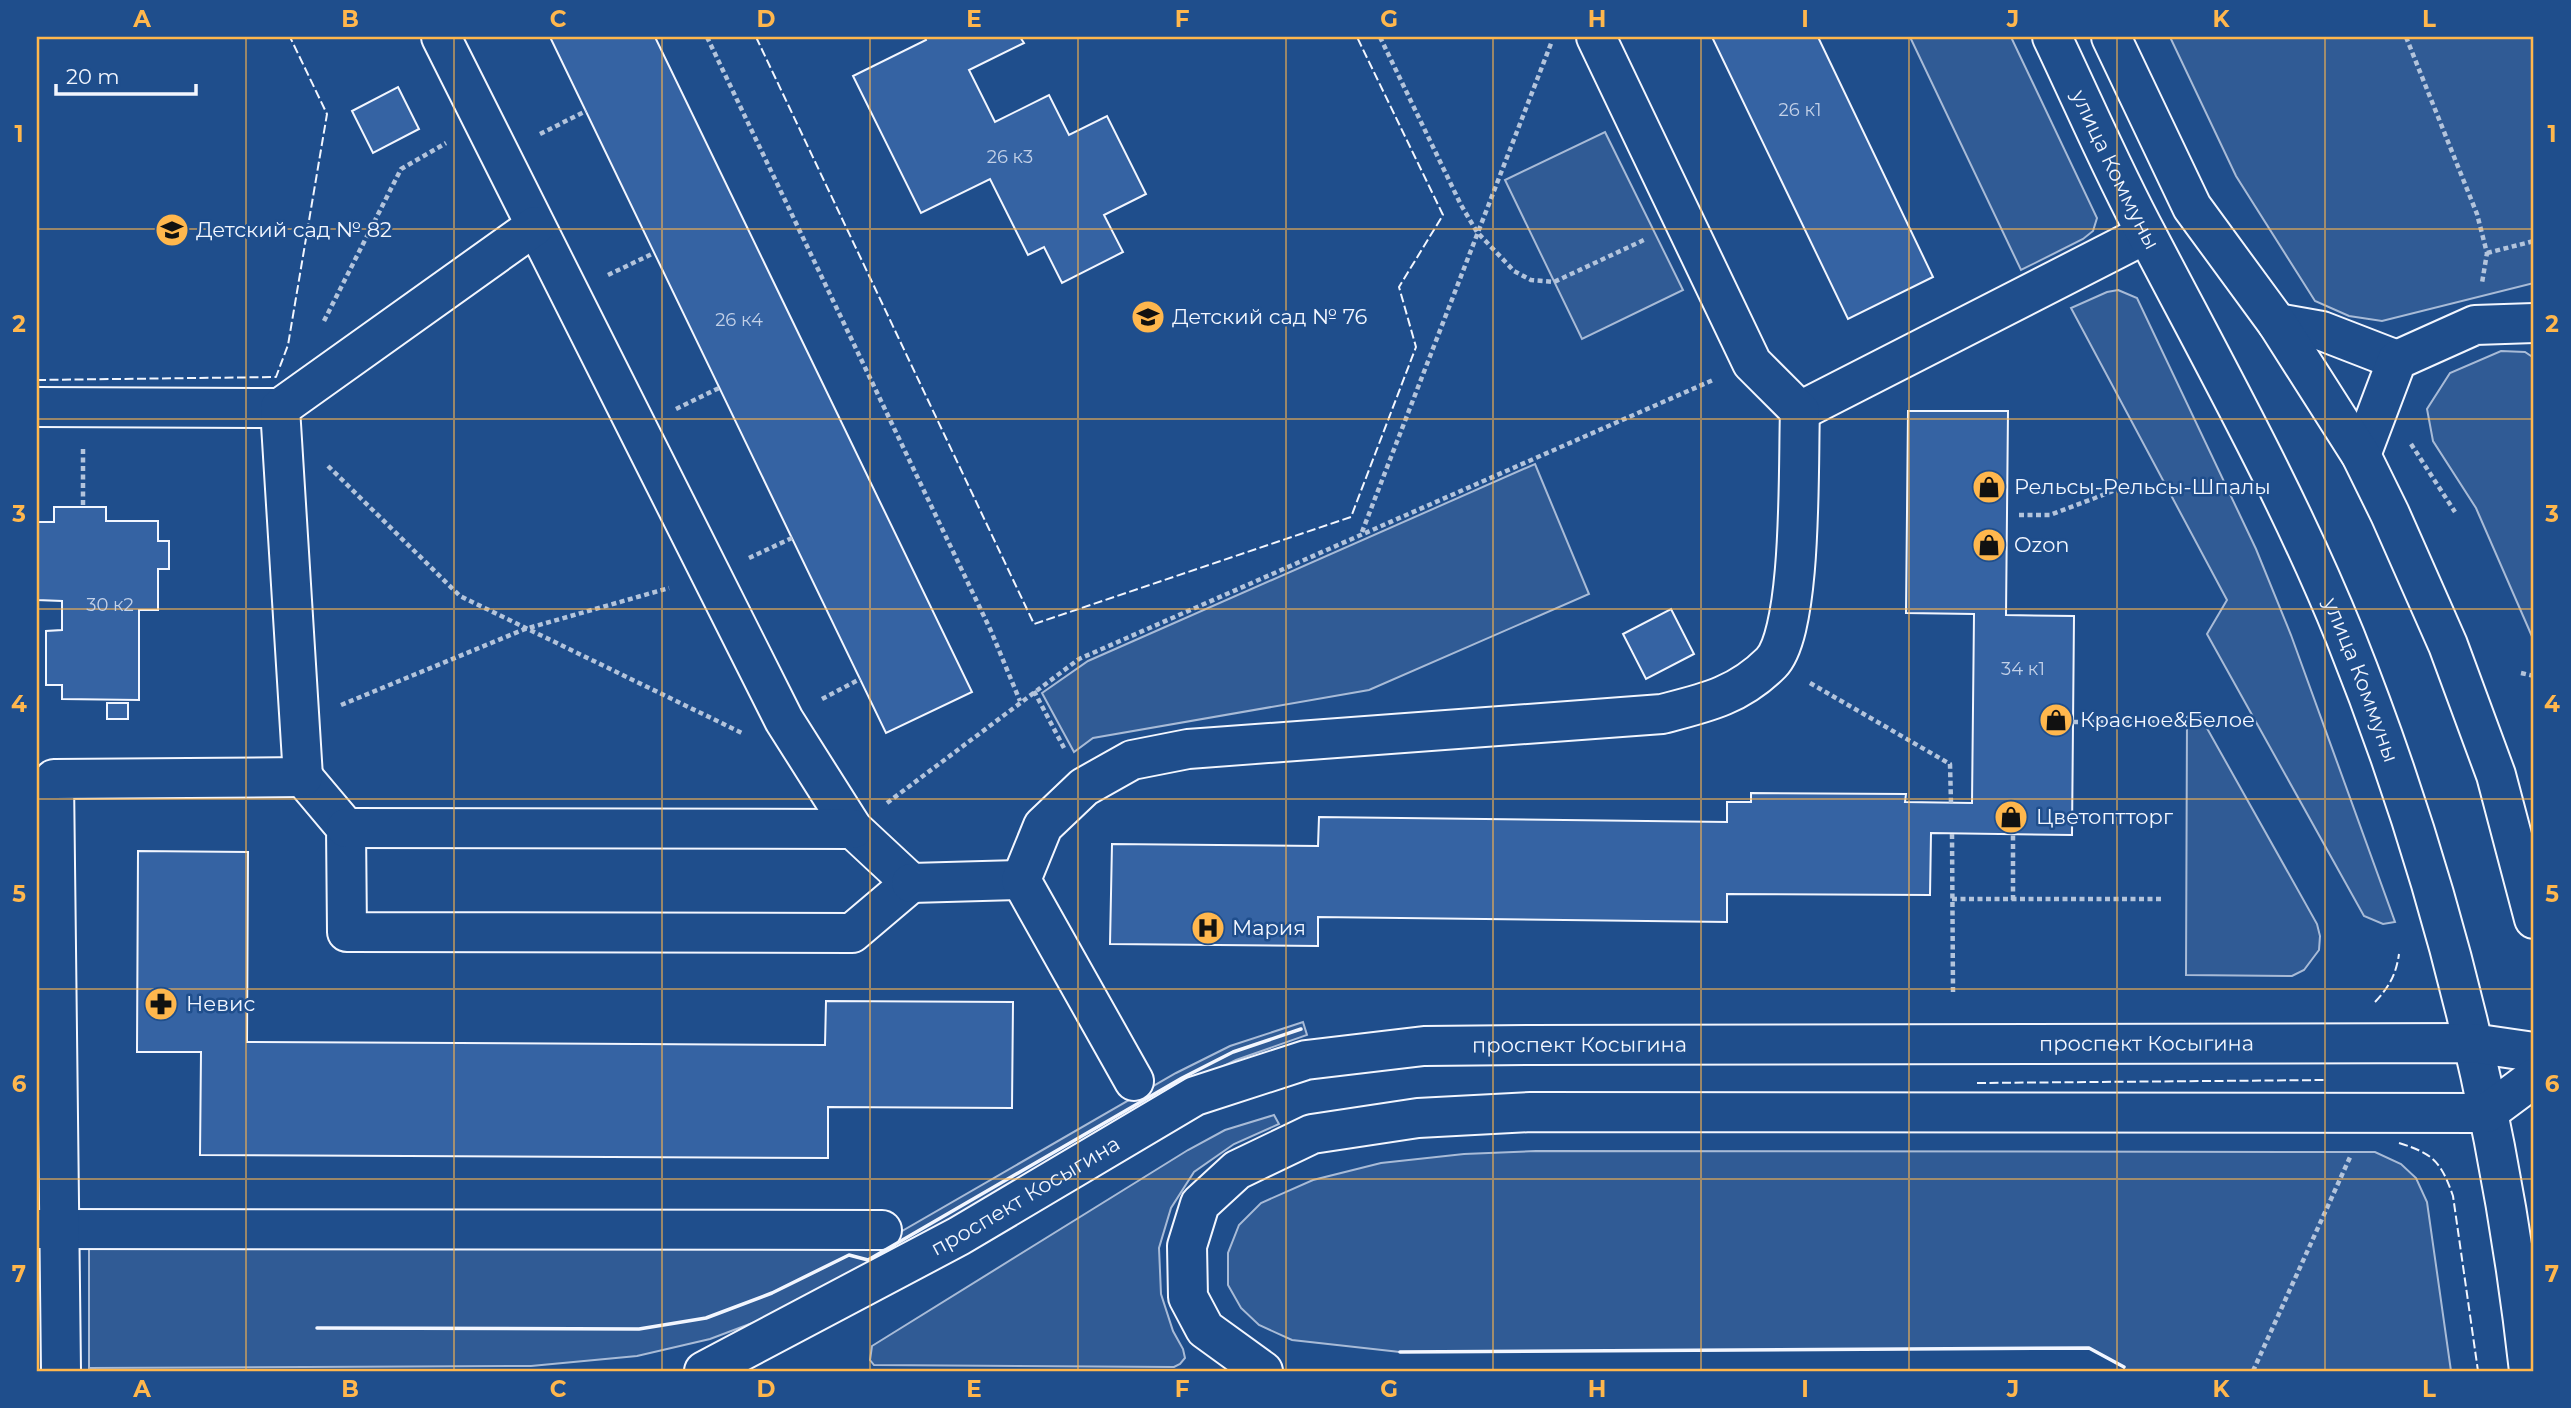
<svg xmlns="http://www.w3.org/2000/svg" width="2571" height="1408" font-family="Montserrat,sans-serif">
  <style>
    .built { fill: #305b95; stroke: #a8bbd7; stroke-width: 2 }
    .building { fill: #3563a3; stroke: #f2f6ff; stroke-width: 2 }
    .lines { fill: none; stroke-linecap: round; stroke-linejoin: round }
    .minor-casing { stroke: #f2f6ff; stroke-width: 42 }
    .major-casing { stroke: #f2f6ff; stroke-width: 42 }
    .path { stroke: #b3c4dc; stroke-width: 4.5; stroke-dasharray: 5 3.5; stroke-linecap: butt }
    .minor { stroke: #1f4e8c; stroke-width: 38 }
    .major { stroke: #1f4e8c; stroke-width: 38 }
    .fence { stroke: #f2f6ff; stroke-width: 2; stroke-dasharray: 9 3.5; stroke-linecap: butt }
    .wall { stroke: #f2f6ff; stroke-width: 3.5 }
    .grid { fill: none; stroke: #ffb74d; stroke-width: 2; stroke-opacity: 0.55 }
    .labels { text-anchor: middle; stroke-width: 5; stroke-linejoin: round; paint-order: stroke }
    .number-label { font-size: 18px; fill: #c3d1e8 }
    .street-label { font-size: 21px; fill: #f2f6ff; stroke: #1f4e8c }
    .poi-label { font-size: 21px; fill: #f2f6ff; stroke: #1f4e8c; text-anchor: start }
    .neatline { fill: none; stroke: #ffb74d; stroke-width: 2.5 }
    .grid-label { font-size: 23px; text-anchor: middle; font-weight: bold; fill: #ffb74d }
  </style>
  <rect width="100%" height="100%" fill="#1f4e8c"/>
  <g class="built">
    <path d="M1910 37H2011L2097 218 2093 231 2083 239 2021 270Z"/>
    <path d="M2170 37H2534V283L2382 321 2349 316 2315 301 2236 176Z"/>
    <path d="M1605 132 1683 290 1582 339 1505 180Z"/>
    <path d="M2118 290 2137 298 2256 549 2291 635 2395 922 2383 924 2364 916 2207 634 2227 600 2071 308 2107 292Z"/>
    <path d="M2501 351 2525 352 2534 358V641L2476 508 2433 441 2427 409 2450 373Z"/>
    <path d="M1535 464 1589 594 1369 690 1093 738 1074 752 1042 693 1088 661Z"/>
    <path d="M2194 712 2199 714 2317 924 2320 936 2319 950 2304 970 2292 976 2186 975 2187 717Z"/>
    <path d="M1303 1022 1307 1035 1236 1060 1186 1084 950 1225 763 1319 710 1339 637 1356 531 1366 89 1368V1242L876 1246 1176 1073 1230 1046Z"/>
    <path d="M1274 1115 1279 1124 1234 1144 1194 1172 1171 1208 1159 1248 1161 1294 1173 1331 1183 1349 1185 1358 1180 1364 1174 1367 874 1365 870 1360 872 1346 1188 1150 1225 1130Z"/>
    <path d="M1536 1151 2375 1152 2401 1164 2416 1178 2427 1202 2451 1371H2124V1367L2089 1348 1400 1352 1292 1340 1259 1325 1241 1308 1228 1285V1253L1239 1225 1261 1203 1313 1180 1381 1163 1464 1154Z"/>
  </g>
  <g class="building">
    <path d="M550 37H655L972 692 886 733Z"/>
    <path d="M925 37H1020L1024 43 969 70 995 122 1049 95 1069 135 1107 116 1146 194 1104 215 1123 252 1062 283 1044 247 1028 255 990 179 921 213 853 76 926 40Z"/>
    <path d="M1712 37H1818L1933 277 1848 319Z"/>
    <path d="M398 87 419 129 373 153 352 111Z"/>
    <path d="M1908 411H2008L2006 615 2074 616 2072 835 1931 833 1930 895 1727 894V922L1318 917V946L1110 944 1112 844 1318 846 1319 817 1727 822V802H1751V793L1906 794 1905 802 1972 803 1974 614 1906 613Z"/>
    <path d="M54 507H106V521H158V541H169V569H158V610H139V700L62 699V685H46V631L62 630V601L37 600V522H54Z"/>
    <path d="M1671 609 1694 654 1646 679 1623 634Z"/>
    <rect x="107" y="703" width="21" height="16"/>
    <path d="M138 851 248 852 247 1042 825 1045 826 1001 1013 1002 1012 1108 828 1107V1158L200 1155 201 1052H137Z"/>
  </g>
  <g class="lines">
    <defs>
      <g id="minor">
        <path d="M2277 323 2322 331 2397 360"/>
        <path d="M37 407 280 408"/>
        <path d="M1800 411 2146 234"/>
        <path d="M2361 455 2397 360 2475 325 2534 323"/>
        <path d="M303 777 346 828 347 932 852 933 911 883 853 829 784 720 441 37"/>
        <path d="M346 828 853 829"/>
        <path d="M911 883 1021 880"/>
        <path d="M1134 1081 1021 880 1043 826 1084 787 1132 760 1188 749 1662 714C1705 703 1738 696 1771 663 1803 630 1798 461 1800 411L1752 363 1596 37"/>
        <path d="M37 1229 882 1230"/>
        <path d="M61 1371 54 779 303 777 280 408 535 226"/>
      </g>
      <g id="major">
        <path id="s1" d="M2052 37C2084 104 2113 172 2148 237 2217 369 2289 498 2345 636 2439 871 2501 1119 2529 1371"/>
        <path d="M2111 37 2192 207 2277 323 2361 455 2390 514 2448 645 2496 775 2534 919"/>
        <path id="s2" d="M704 1371 959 1236 1195 1096 1306 1060 1424 1046 1531 1045 2472 1043 2534 1052"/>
        <path d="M1263 1371 1205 1329 1188 1297 1187 1246 1200 1204 1237 1170 1312 1134 1418 1118 1531 1112 2487 1113 2534 1078"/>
      </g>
    </defs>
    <use href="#minor" class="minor-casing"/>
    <use href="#major" class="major-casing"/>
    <g class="path">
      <path d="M707 37 991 631 1020 701"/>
      <path d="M1380 37 1461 205 1477 232 1514 271 1531 280 1554 282 1646 239"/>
      <path d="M2406 37 2477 214 2487 253 2482 283"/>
      <path d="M540 134 586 111"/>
      <path d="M2487 253 2534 241"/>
      <path d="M608 275 654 253"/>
      <path d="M324 321 401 169 446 143"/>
      <path d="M676 409 719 388"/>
      <path d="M2411 444 2455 512"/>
      <path d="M83 449V507"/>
      <path d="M328 466 460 596 742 733"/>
      <path d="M2019 515H2050L2113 491"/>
      <path d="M1362 532 1552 41"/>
      <path d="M749 558 792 538"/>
      <path d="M2521 673 2534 676"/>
      <path d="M1810 683 1950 764 1951 803"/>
      <path d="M1034 691 1064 748"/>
      <path d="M822 699 860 679"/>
      <path d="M341 705 525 629 669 588"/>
      <path d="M2073 722H2163"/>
      <path d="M887 803 1079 659 1713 380"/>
      <path d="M1952 834 1953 992"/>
      <path d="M1952 899H2163"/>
      <path d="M2013 900V835"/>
      <path d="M2253 1371 2351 1155"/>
    </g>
    <use href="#minor" class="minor"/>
    <use href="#major" class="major"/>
    <g class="fence">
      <path d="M756 37 1034 624 1351 517 1416 347 1399 287 1443 215 1357 37"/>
      <path d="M37 380 276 377 288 345 327 114 290 37"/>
      <path d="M2375 1002C2389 987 2396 975 2399 954"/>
      <path d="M1977 1083 2327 1080"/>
      <path d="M2399 1143C2434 1154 2441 1162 2453 1196L2478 1371"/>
    </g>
    <g class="wall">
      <path d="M317 1328 639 1329 706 1318 772 1293 849 1255 868 1260 1182 1078 1233 1052 1301 1029"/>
      <path d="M1400 1352 2089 1348 2124 1367"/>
    </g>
  </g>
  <path class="grid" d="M246 37V1371M454 37V1371M662 37V1371M870 37V1371M1078 37V1371M1286 37V1371M1493 37V1371M1701 37V1371M1909 37V1371M2117 37V1371M2325 37V1371M37 229H2534M37 419H2534M37 609H2534M37 799H2534M37 989H2534M37 1179H2534"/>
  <defs>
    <symbol id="school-disc" viewBox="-11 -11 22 22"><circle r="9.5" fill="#ffb74d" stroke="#1f4e8c"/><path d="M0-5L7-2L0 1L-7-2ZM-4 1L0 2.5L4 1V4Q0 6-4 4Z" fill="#111"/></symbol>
    <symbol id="shop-disc" viewBox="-11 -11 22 22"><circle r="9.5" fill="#ffb74d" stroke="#1f4e8c"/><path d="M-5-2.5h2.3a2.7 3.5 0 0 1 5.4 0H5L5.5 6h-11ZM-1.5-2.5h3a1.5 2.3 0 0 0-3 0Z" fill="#111"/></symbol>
    <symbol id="hospital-disc" viewBox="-11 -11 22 22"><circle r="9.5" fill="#ffb74d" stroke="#1f4e8c"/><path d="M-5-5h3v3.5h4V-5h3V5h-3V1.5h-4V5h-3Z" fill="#111"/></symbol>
    <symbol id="pharmacy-disc" viewBox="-11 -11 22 22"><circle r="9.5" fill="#ffb74d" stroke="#1f4e8c"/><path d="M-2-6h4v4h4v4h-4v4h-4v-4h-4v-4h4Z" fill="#111"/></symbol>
  </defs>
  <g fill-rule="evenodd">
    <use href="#school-disc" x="153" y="211" width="38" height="38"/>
    <use href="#school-disc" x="1129" y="298" width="38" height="38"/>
    <use href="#shop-disc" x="1970" y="468" width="38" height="38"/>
    <use href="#shop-disc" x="1970" y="526" width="38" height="38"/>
    <use href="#shop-disc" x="2037" y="701" width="38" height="38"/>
    <use href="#shop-disc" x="1992" y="798" width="38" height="38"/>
    <use href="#hospital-disc" x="1189" y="909" width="38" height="38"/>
    <use href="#pharmacy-disc" x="142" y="985" width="38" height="38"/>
  </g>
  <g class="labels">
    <g class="number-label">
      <text x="1800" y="116">26 к1</text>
      <text x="1010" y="163">26 к3</text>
      <text x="739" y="326">26 к4</text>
      <text x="110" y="611">30 к2</text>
      <text x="2023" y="675">34 к1</text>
    </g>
    <g class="street-label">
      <text dy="7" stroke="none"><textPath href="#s1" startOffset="147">улица Коммуны</textPath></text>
      <text dy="7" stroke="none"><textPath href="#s1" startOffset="714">улица Коммуны</textPath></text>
      <text dy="7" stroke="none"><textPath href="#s2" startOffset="954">проспект Косыгина</textPath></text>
      <text dy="7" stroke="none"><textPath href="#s2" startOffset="1521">проспект Косыгина</textPath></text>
      <text dy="7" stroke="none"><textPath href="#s2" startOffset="366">проспект Косыгина</textPath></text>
    </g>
    <g class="poi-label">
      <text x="196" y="237">Детский сад № 82</text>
      <text x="1172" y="324">Детский сад № 76</text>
      <text x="2014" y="494">Рельсы-Рельсы-Шпалы</text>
      <text x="2014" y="552">Ozon</text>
      <text x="2080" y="727">Красное&amp;Белое</text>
      <text x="2036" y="824">Цветоптторг</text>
      <text x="1232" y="935">Мария</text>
      <text x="186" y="1011">Невис</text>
    </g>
  </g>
  <rect width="2571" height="1408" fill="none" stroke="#1f4e8c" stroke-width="77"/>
  <path d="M56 84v10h140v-10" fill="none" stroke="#f2f6ff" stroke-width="3.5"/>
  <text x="66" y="84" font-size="21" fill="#f2f6ff" stroke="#1f4e8c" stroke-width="5" paint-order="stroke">20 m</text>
  <rect x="38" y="38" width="2494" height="1332" class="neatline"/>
  <g class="grid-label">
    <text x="142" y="27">A</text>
    <text x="350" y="27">B</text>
    <text x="558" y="27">C</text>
    <text x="766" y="27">D</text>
    <text x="974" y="27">E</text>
    <text x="1182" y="27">F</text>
    <text x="1389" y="27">G</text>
    <text x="1597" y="27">H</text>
    <text x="1805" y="27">I</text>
    <text x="2013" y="27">J</text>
    <text x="2221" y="27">K</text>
    <text x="2429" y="27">L</text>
    <text x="19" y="142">1</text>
    <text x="2552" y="142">1</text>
    <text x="19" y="332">2</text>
    <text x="2552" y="332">2</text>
    <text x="19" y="522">3</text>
    <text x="2552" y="522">3</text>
    <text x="19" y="712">4</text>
    <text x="2552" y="712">4</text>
    <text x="19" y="902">5</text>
    <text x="2552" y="902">5</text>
    <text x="19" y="1092">6</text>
    <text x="2552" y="1092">6</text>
    <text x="19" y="1282">7</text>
    <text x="2552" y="1282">7</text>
    <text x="142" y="1397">A</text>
    <text x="350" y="1397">B</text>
    <text x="558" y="1397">C</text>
    <text x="766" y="1397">D</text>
    <text x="974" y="1397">E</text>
    <text x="1182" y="1397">F</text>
    <text x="1389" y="1397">G</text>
    <text x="1597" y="1397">H</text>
    <text x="1805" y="1397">I</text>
    <text x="2013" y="1397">J</text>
    <text x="2221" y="1397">K</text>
    <text x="2429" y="1397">L</text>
  </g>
</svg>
